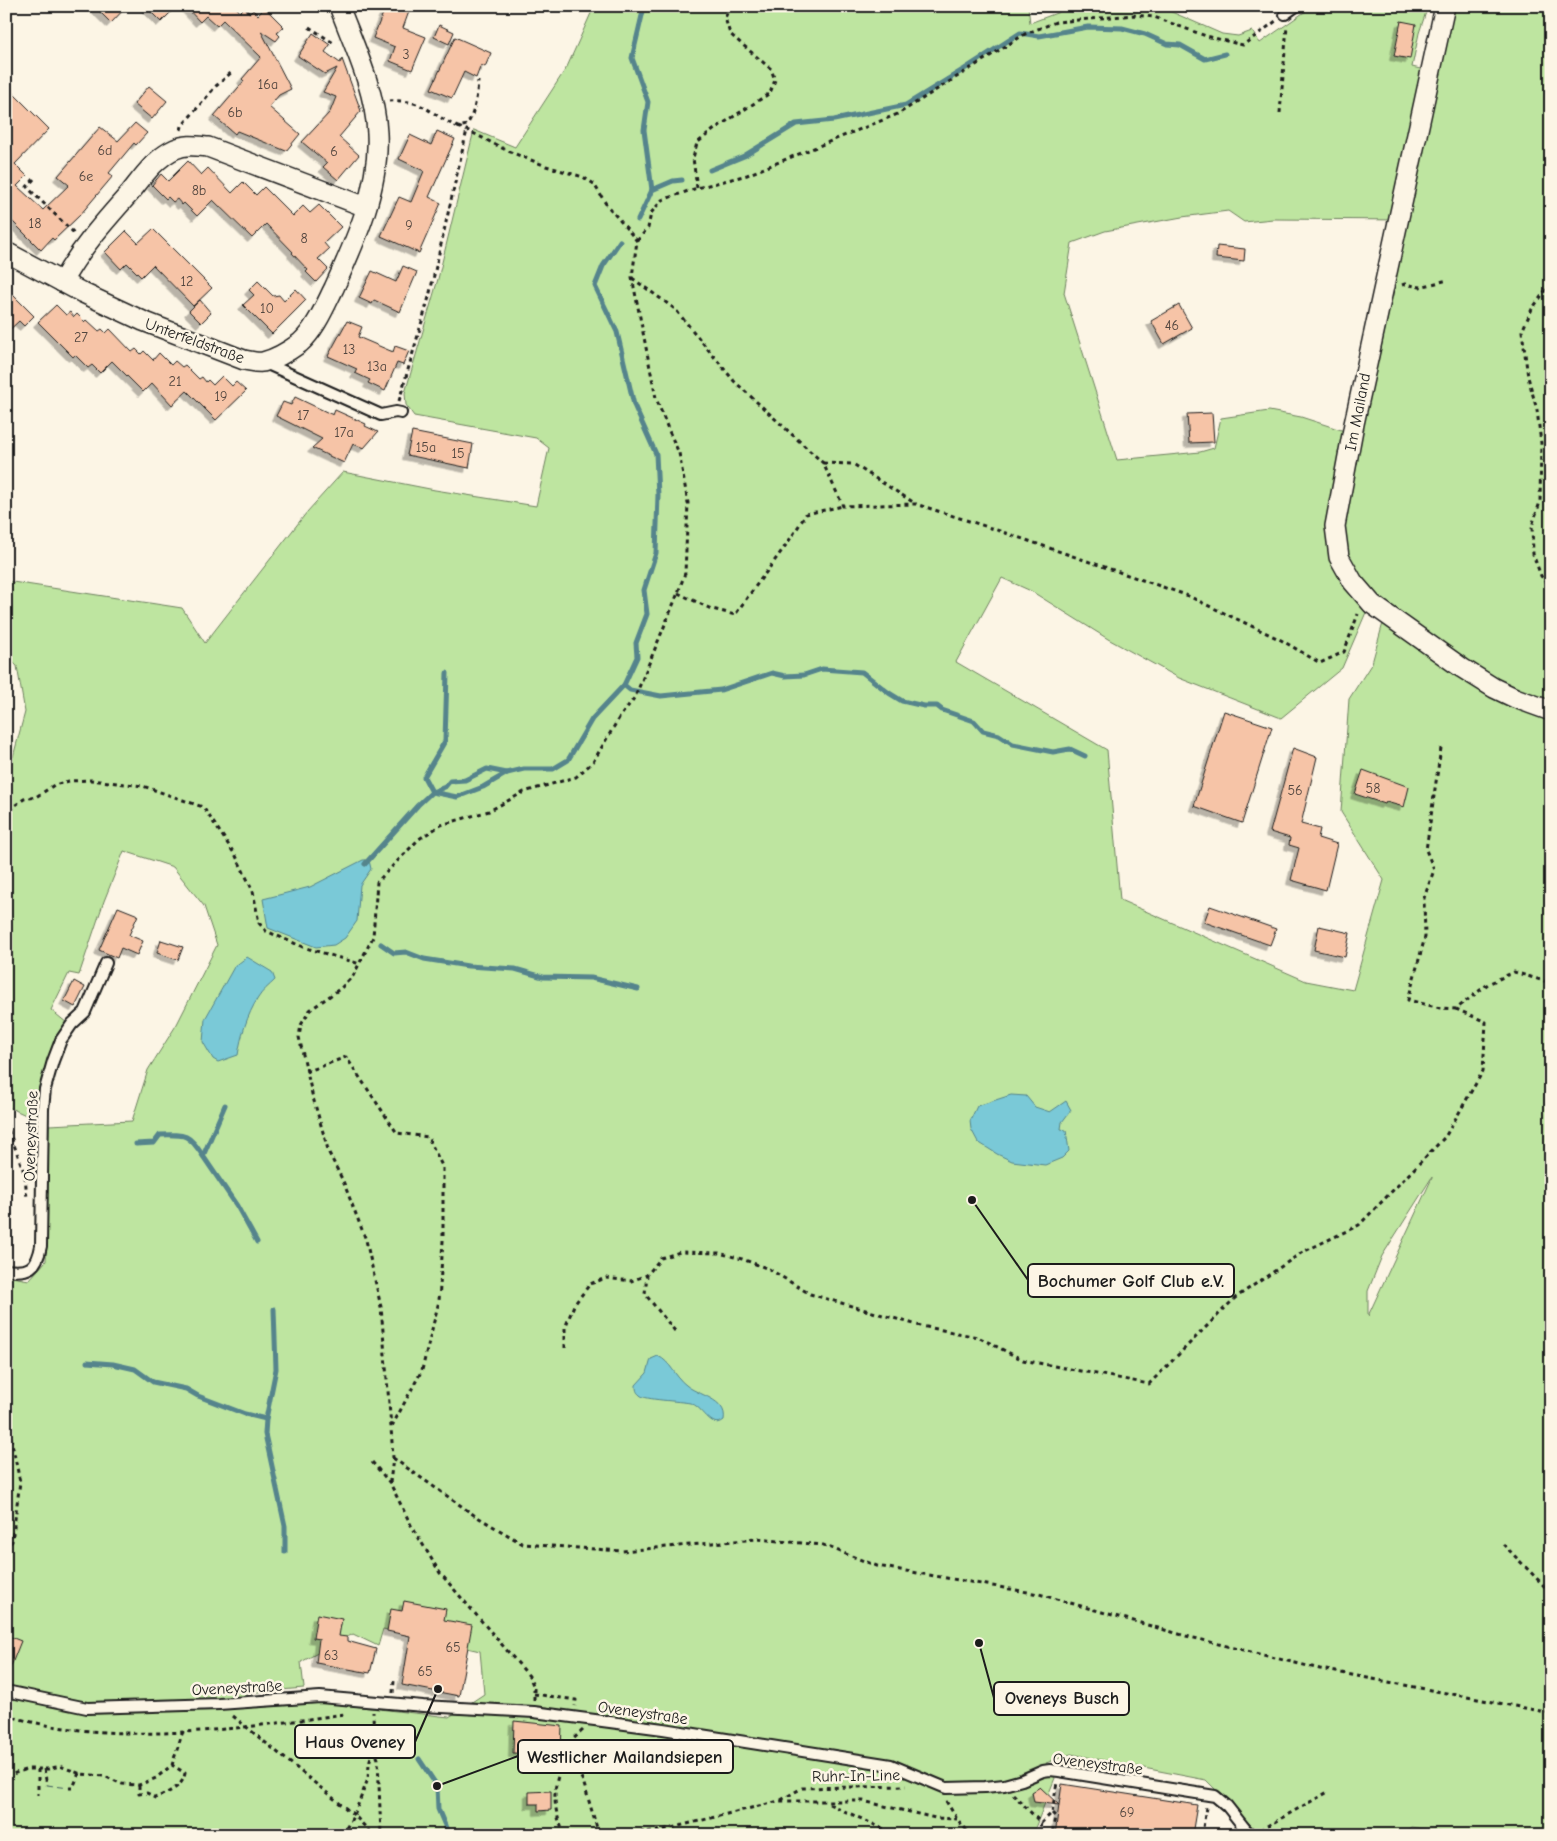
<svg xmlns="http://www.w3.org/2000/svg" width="1557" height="1841" font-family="'Comic Neue',sans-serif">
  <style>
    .green { fill: #bee5a0; stroke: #6d805e; fill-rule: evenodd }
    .water { fill: #7ac9d7; stroke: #54848c }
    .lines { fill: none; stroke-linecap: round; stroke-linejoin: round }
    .stream { stroke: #54848c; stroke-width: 5 }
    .ferry { stroke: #3d595d; stroke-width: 1; stroke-dasharray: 6 5; stroke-linecap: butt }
    .building { fill: #f6c4a7; stroke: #1c1c1c; filter: url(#shadow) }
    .service-casing { stroke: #1c1c1c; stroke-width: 14 }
    .minor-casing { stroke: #1c1c1c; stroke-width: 22 }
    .path { stroke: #1c1c1c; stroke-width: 3; stroke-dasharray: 4 4; stroke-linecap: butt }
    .service { stroke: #fcf5e5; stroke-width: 10 }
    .minor { stroke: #fcf5e5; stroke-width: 19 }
    .labels { text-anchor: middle; stroke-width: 5; stroke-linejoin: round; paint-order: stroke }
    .number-label { font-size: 14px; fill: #52463f }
    .street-label { font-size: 16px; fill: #1c1c1c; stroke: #fcf5e5 }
    .leader { fill: none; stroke: #1c1c1c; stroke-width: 2 }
    .callout-dot { fill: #1c1c1c; stroke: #fcf5e5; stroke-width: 2 }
    .callout { fill: #fcf5e5; stroke: #1c1c1c; stroke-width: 2 }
    .callout-label { font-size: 18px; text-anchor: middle; font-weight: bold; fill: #1c1c1c }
  </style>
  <defs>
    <filter id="shadow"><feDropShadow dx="-4.5" dy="4.5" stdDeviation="0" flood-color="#0004"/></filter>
  </defs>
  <rect width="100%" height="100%" fill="#fcf5e5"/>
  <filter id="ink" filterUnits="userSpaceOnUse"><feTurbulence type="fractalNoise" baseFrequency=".02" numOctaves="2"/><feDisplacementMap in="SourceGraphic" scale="10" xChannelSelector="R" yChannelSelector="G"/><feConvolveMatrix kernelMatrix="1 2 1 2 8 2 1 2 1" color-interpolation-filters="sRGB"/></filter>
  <g filter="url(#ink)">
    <path class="green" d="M596 6H1028L1030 23 1075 6H1158L1222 34 1238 36 1252 31 1260 43 1313 6H1428L1419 33 1412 67 1437 73 1449 6H1551V1835H1457L1411 1827 1401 1835H1233L1256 1830 1206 1780 1071 1754 1046 1763 1055 1778 1035 1828 1034 1835H6V1276L29 1280 46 1261 49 1125 132 1121 148 1070 177 1024 217 945 204 906 173 867 124 851 104 901 79 975 69 973 51 1010 67 1023C47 1058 41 1081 39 1121L6 1106V758L13 757 25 712 17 666 6 656V581L182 608 205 643 307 512 343 472 435 490 536 506 549 448 536 438 414 416 406 405 405 393 438 279 474 130 515 147 567 67 592 11ZM1228 211 1244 222 1273 219 1408 220 1381 348 1360 436 1301 417 1269 411 1221 418 1214 448 1200 452 1117 460 1064 293 1072 243 1105 231 1182 217ZM1002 578 1031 591 1108 639 1179 678 1281 718 1342 668 1367 610 1383 623 1372 663 1349 699 1341 812 1384 880 1353 990 1306 981 1120 900 1107 750 956 662ZM1432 1177V1178L1368 1316V1291L1382 1256ZM383 1629 480 1651 484 1694 449 1717 326 1703 243 1705 245 1693 304 1688 301 1662 353 1634 378 1646Z"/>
    <g class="water">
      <path d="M363 860H369L371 869 360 885 357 921 345 938 334 945 316 947 268 928 263 899 310 887Z"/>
      <path d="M247 957 272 972 275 980C269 986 262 991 258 998 247 1015 241 1036 238 1055L218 1062 213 1059 203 1042 205 1019 234 967Z"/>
      <path d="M1011 1095 1026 1096 1035 1107 1050 1112 1066 1101 1071 1110 1062 1122 1061 1129 1066 1130 1069 1151 1062 1158 1045 1165 1012 1161 997 1154 978 1142 971 1129 970 1121 977 1106Z"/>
      <path d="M658 1356C671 1362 675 1377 686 1385 697 1395 728 1399 724 1420 711 1431 703 1406 690 1403 680 1401 644 1400 640 1395 636 1392 636 1389 636 1385L647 1373 651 1359Z"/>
    </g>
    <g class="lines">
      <g class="stream">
        <path d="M644 7 632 58 648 102 644 130 652 190"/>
        <path d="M710 170 744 156 796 124 834 120 906 105 963 70 1020 33 1039 36 1088 27 1122 28 1145 34 1167 44 1180 45 1205 59 1225 54"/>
        <path d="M652 190 673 181 682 180"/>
        <path d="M638 220 652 190"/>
        <path d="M447 673 445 741 424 777 432 792 445 787 450 781 465 780 487 769 507 773"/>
        <path d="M624 685 630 690 661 696 721 690 772 673 785 676 804 675 822 669 862 672 889 693 902 701 924 706H937L942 710 974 721 983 731 999 735 1013 744 1053 752 1070 749 1085 756"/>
        <path d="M365 864 418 805 432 792 457 797 483 787 507 773 524 769H553L568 760 592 719 624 685 637 657 636 643 647 614 644 590 656 553 658 495 656 454 634 405 617 332 595 286 603 266 620 241"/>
        <path d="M381 944 394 953 406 952 424 959 468 966 515 969 543 977 591 978 638 989"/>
        <path d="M225 1105 203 1156 237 1206 257 1242"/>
        <path d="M136 1144 154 1143 160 1135C186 1134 189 1134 203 1156"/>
        <path d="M274 1309 276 1369 266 1419 265 1434 285 1526V1552"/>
        <path d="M87 1362 113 1364 135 1369 153 1382 186 1389 198 1396 245 1414 266 1419"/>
        <path d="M419 1759 437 1786 438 1809 449 1835"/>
      </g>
      <path class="ferry" d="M47 1785 69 1788"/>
    </g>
    <g class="building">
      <path d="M94 6H127L111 23Z"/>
      <path d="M145 6H177L161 22Z"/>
      <path d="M185 6H237L236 7 240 12 244 8 250 13 253 10 258 15 265 8 284 27 277 33 280 36 276 41 261 31 291 89 279 95 269 107 300 134 286 151 237 131 235 134 214 116 244 81 242 79 261 57 223 20 217 26 206 16 200 22Z"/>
      <path d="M386 6H411L403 28 426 37 412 70 390 61 395 47 373 38Z"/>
      <path d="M1401 21 1416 24 1410 59 1394 56Z"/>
      <path d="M439 25 454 32 449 44 434 37Z"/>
      <path d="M313 33 330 45 325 52 340 63 342 59 361 111 339 137 359 155 338 180 323 167 327 163 302 142 330 112 336 97 323 92 337 68 325 74 298 56Z"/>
      <path d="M455 37 491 53 485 67 481 65 476 78 464 72 452 98 431 89Z"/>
      <path d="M6 86 49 129 15 164 27 176 17 186 43 210 69 185 58 176 100 127 118 141 135 123 147 133 136 145 134 143 109 173 113 176 80 215 54 240 52 238 41 250 6 215Z"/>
      <path d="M149 86 167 101 152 119 134 104Z"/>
      <path d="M437 131 455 139 429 197 441 203 419 253 381 236 399 197 411 202 424 171 399 159 410 135 431 145Z"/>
      <path d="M188 161 201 175 208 168 232 193 243 182 256 195 264 187 293 216 303 206 310 213 319 205 341 227 324 243 329 249 318 259 328 269 316 282 306 272 308 270 292 253 293 252 266 224 252 238 213 200 197 216 184 203 182 205 177 199 173 202 168 197 166 199 152 185 161 174 168 181Z"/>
      <path d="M153 229 212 288 193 306 153 265 141 277 127 263 121 269 105 252 126 231 138 243Z"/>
      <path d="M1217 246 1245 249 1244 261 1216 258Z"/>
      <path d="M403 266 417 272 400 312 374 300 372 304 359 298 372 271 396 282Z"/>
      <path d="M258 281 273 296 279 295 284 301 296 289 306 300 272 334 243 305 254 295 249 290Z"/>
      <path d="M6 288 34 316 24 326 19 321 6 333Z"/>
      <path d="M200 300 211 313 201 323 189 311Z"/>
      <path d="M56 305 66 315 70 312 74 317 77 314 85 322 87 320 99 331 102 329 106 333 110 329 132 352 136 349 141 354 144 351 153 360 159 353 171 365 175 361 182 367 185 365 199 379 202 377 206 382 208 380 213 385 222 376 232 386 236 382 246 391 216 420 187 391 172 405 152 383 143 392 112 361 100 373 92 365 88 368 75 355 73 357 38 322Z"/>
      <path d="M1179 305 1192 328 1164 344 1151 321Z"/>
      <path d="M347 321 362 327 358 337 393 352 395 346 409 351 403 365 397 363 385 391 368 383 370 380 355 373 357 369 328 356Z"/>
      <path d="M295 397 333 415 335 410 366 424 365 426 378 432 364 448 353 444 344 463 312 448 322 439 276 416 283 402 291 405Z"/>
      <path d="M1212 413 1214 442 1189 443 1187 414Z"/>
      <path d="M412 432 473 444 469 468 407 455Z"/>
      <path d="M1224 711 1272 727 1242 823 1194 806Z"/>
      <path d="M1293 748 1317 757 1301 824 1320 829 1318 838 1337 844 1326 890 1291 880 1299 848 1289 845 1290 838 1270 832Z"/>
      <path d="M1363 770 1409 787 1404 807 1386 802 1385 804 1355 794Z"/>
      <path d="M1210 906 1276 929 1270 945 1204 922Z"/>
      <path d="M118 907 138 915 129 935 143 941 137 955 121 948 117 958 99 950Z"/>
      <path d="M1319 926 1350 933 1345 957 1314 950Z"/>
      <path d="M161 940 183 947 178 960 157 953Z"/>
      <path d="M74 981 85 987 75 1007 64 1001Z"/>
      <path d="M404 1601 446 1609 444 1620 472 1625 459 1696 402 1685 410 1636 387 1631 391 1609 402 1611Z"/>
      <path d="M317 1614 342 1619 339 1636 347 1637V1641L376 1649 370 1673 316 1663 319 1639 313 1638Z"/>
      <path d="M6 1635 21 1641 7 1676H6Z"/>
      <path d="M514 1721 562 1726 561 1750 538 1749V1754L513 1753Z"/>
      <path d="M1062 1784 1197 1805 1192 1835H1055L1059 1805 1034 1802 1032 1792 1040 1787 1059 1805Z"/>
      <path d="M551 1791V1810L538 1811V1804H529V1792Z"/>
    </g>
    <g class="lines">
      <defs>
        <g id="service">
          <path d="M1285 14 1296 6"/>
          <path d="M263 362 381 415 396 412 401 413"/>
          <path d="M6 1270C29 1273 37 1268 41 1246L43 1109 45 1089 53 1061 61 1040 72 1024 85 1012 106 963"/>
          <path d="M6 1691 87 1708 219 1704 320 1697 423 1706 534 1712 663 1729 891 1765 946 1788 985 1787 1004 1785 1022 1780 1043 1771 1050 1770 1059 1771 1215 1796 1227 1806 1250 1835"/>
        </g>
        <g id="minor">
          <path d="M1445 6 1354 424 1335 526 1339 557 1353 582 1372 604 1462 668 1494 688 1515 698 1551 711"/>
          <path d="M6 252 83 293 143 321 244 360C250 361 257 363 263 362 276 359 289 351 300 343 315 330 325 306 334 288 356 240 380 187 377 133 375 89 354 46 339 6"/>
          <path d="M62 282C80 249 104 222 129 194 142 178 155 158 175 149 186 144 197 146 208 147L366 207"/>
        </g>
      </defs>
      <use href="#service" class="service-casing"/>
      <use href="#minor" class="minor-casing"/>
      <g class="path">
        <path d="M309 27 335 44"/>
        <path d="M389 101C425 99 429 114 458 127L467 125C475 111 477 97 478 81"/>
        <path d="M1280 113 1287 26"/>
        <path d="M458 127 469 131 508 151 546 166 583 177 594 184 606 204 637 241"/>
        <path d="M181 130 182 126 216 86 232 72"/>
        <path d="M34 179 27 187 75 234"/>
        <path d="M697 188 693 158 697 143 716 128 770 93 775 80 771 69 730 34 725 18 730 6"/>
        <path d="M632 278 675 309 734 381 823 463 843 506 916 504 994 529 1186 595 1281 640 1320 663 1344 652 1358 614"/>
        <path d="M1551 283 1532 309 1522 331 1528 377 1537 410 1541 443 1540 502 1532 526 1533 554 1541 576 1551 587"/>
        <path d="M1402 285 1405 284 1420 287 1448 280"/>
        <path d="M6 372 11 375 6 387"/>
        <path d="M399 401 429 297 467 130"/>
        <path d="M823 463 853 464 916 504"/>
        <path d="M678 593 709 608 735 615C758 581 785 550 806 514L843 506"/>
        <path d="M1441 748 1426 850 1434 870 1424 898 1425 937 1408 1000 1440 1008 1456 1009 1488 984 1514 972 1551 983"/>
        <path d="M6 818 13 807 24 799 36 797 54 785 69 781 91 780 143 786 203 807 236 856 253 891 259 923 266 931 303 947 360 964"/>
        <path d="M306 1072 346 1057 397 1133 428 1137 443 1168V1241L439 1301 422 1370 392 1426"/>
        <path d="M6 1123 25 1175 27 1199"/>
        <path d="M675 1331 645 1294 647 1275 661 1258 680 1252 719 1253 742 1259 769 1269 810 1294 921 1326 978 1337 1023 1360 1149 1384 1235 1298 1301 1253 1359 1225 1445 1137 1483 1071 1486 1022 1456 1009"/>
        <path d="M565 1348V1328L574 1305 590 1284 606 1278 631 1281 647 1275"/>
        <path d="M6 1414 20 1482 12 1541 6 1549"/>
        <path d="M393 1458 474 1515 523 1544 622 1551 757 1539 823 1545 877 1566 1039 1594 1186 1636 1320 1669 1551 1713"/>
        <path d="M372 1462 390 1483 411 1525 440 1573 529 1676 534 1687V1700"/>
        <path d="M390 1483 393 1458 391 1427 381 1307 366 1240 343 1181 329 1153 312 1094 299 1037 301 1025 310 1010 341 988 353 976 373 937 377 882 419 839 441 825 489 811 524 792 576 777 593 762 619 718 635 697 678 593 685 573 688 503 679 453 668 429 656 398 632 277 637 241 648 228 651 213 662 200 697 188 747 175 898 114 1025 34 1056 22 1134 15 1154 17 1206 36 1243 45 1276 21"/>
        <path d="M1503 1544 1551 1593"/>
        <path d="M393 1693 394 1681"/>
        <path d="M534 1694 576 1700 575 1706"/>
        <path d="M6 1715C113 1748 236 1729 345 1714"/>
        <path d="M233 1716 354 1815 373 1835"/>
        <path d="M583 1730 570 1742 569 1755 583 1781 599 1835"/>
        <path d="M561 1741 570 1742"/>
        <path d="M374 1748 378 1759 381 1835"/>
        <path d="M38 1769V1795"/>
        <path d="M44 1769 47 1785"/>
        <path d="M6 1776 28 1769H48L60 1766 81 1774 104 1776 122 1784 139 1785 156 1778 172 1765 183 1731"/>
        <path d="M139 1785V1794L147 1793 156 1798C167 1792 183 1788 185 1773L172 1765"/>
        <path d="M69 1788H73L79 1773"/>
        <path d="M1013 1794 1041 1823 1038 1835"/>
        <path d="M781 1800 802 1788 906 1786"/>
        <path d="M946 1801 957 1819 971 1835"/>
        <path d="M829 1804 897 1835"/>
        <path d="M1052 1813 1055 1816 1052 1835"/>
        <path d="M1041 1823 1052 1813 1057 1782"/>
        <path d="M1260 1830 1328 1792"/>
        <path d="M342 1835 354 1815 368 1779 369 1763 374 1747 373 1712"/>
        <path d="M565 1835C551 1808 551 1779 569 1755"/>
        <path d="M608 1835 663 1830 779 1801H863L935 1818 957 1819"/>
        <path d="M1202 1835 1206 1807"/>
      </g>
      <use href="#service" class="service"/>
      <use href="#minor" class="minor"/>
    </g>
  </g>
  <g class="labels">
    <g class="number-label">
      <text x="406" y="59">3</text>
      <text x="268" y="89">16a</text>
      <text x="235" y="117">6b</text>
      <text x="105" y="155">6d</text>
      <text x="334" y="156">6</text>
      <text x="86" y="181">6e</text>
      <text x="199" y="195">8b</text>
      <text x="35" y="228">18</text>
      <text x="409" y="230">9</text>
      <text x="304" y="243">8</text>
      <text x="187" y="286">12</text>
      <text x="267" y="313">10</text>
      <text x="1172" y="330">46</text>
      <text x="81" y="342">27</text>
      <text x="349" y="354">13</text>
      <text x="377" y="371">13a</text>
      <text x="175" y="386">21</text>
      <text x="221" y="401">19</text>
      <text x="303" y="420">17</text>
      <text x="344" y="437">17a</text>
      <text x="426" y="452">15a</text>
      <text x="458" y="458">15</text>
      <text x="1373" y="793">58</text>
      <text x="1295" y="795">56</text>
      <text x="453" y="1652">65</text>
      <text x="331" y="1660">63</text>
      <text x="425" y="1676">65</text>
      <text x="1127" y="1817">69</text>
    </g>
    <g class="street-label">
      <text transform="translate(195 340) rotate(20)" y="6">Unterfeldstraße</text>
      <text transform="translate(1357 412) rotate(-79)" y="6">Im Mailand</text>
      <text transform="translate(30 1136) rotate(-88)" y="6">Oveneystraße</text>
      <text transform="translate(237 1687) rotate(-3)" y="6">Oveneystraße</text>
      <text transform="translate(643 1712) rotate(8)" y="6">Oveneystraße</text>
      <text transform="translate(1098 1763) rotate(7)" y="6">Oveneystraße</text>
      <text transform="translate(856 1775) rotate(-1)" y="6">Ruhr-In-Line</text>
    </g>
  </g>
  <path class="leader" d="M972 1200L1028 1280M979 1643L994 1698M438 1689L415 1742M437 1786L518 1756"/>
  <g class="callout-dot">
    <circle cx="972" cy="1200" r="5"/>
    <circle cx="979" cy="1643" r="5"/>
    <circle cx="438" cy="1689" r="5"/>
    <circle cx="437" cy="1786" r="5"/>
  </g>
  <g class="callout">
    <rect x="1028" y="1264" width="206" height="33" rx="5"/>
    <rect x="994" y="1682" width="135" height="33" rx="5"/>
    <rect x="295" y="1725" width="120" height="33" rx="5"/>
    <rect x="518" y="1740" width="215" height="33" rx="5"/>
  </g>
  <g class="callout-label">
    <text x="1131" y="1287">Bochumer Golf Club e.V.</text>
    <text x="1062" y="1704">Oveneys Busch</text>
    <text x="355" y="1748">Haus Oveney</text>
    <text x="625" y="1763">Westlicher Mailandsiepen</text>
  </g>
  <rect width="1557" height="1841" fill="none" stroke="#fcf5e5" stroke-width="25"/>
  <rect x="12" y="12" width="1532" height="1816" fill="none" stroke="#1c1c1c" stroke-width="2" filter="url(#ink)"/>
</svg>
